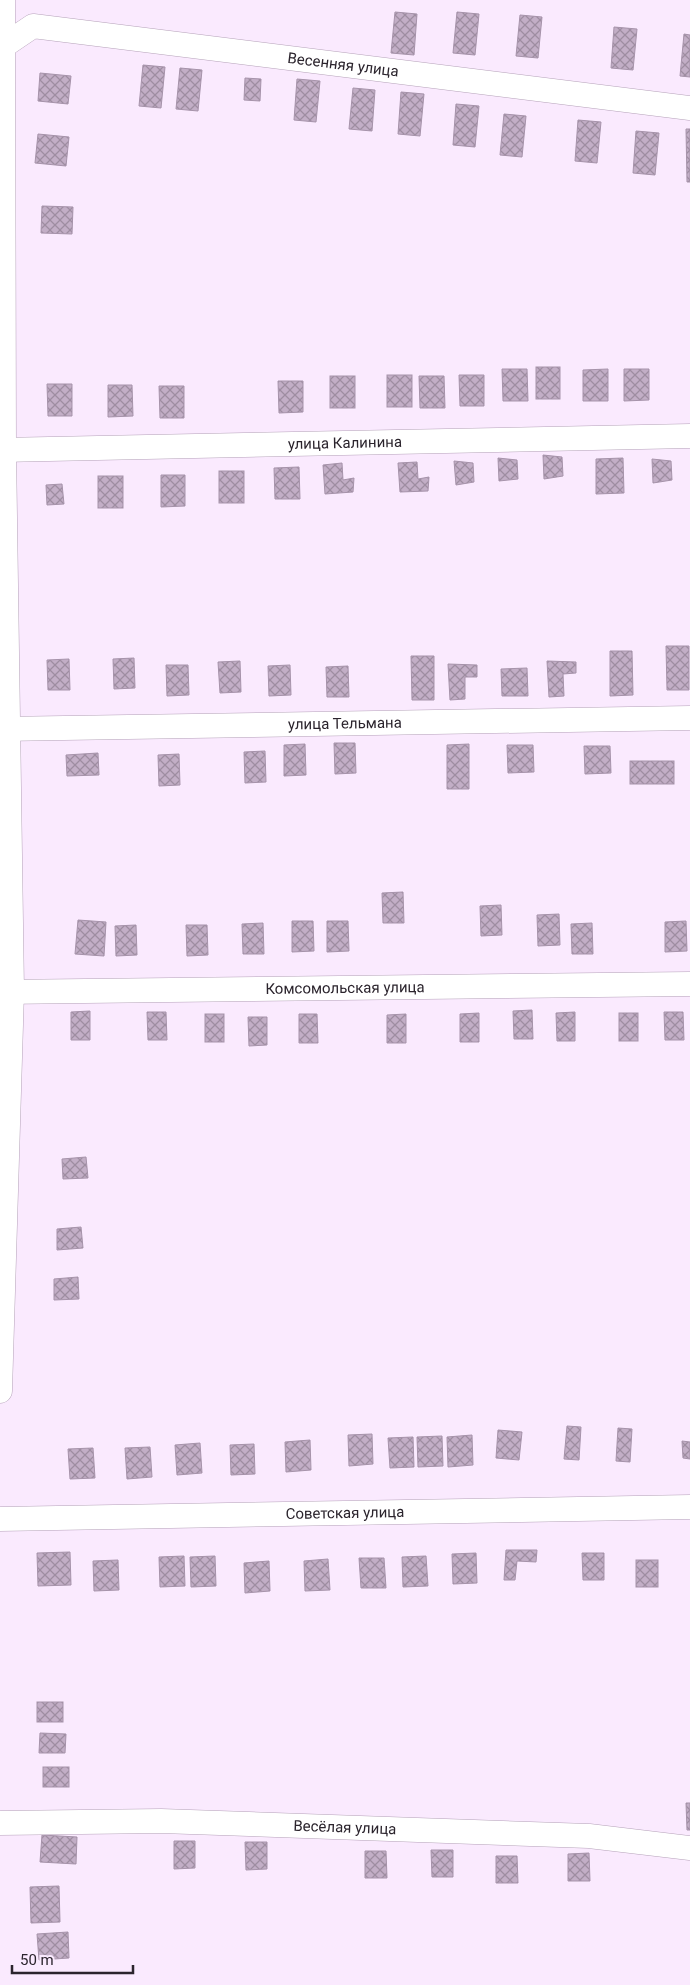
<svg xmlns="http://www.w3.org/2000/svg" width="690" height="1985" font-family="Roboto,sans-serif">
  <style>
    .building { fill: url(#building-cross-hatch); stroke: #a693aa }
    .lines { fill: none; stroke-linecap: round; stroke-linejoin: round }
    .minor-casing { stroke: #b5a2b9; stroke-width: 25 }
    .minor { stroke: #fff; stroke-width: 24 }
    .labels { text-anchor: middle; stroke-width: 4.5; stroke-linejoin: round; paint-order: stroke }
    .street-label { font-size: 15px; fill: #2b242d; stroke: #faeafe }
  </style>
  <defs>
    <pattern id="building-cross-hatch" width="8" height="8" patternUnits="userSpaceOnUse" patternTransform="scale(1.25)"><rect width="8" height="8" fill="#c2aec6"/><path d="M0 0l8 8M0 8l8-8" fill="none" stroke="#9e8da1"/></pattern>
  </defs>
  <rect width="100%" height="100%" fill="#faeafe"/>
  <g class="building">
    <path d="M395 12 417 14 414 55 391 53Z"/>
    <path d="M457 12 479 14 475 55 453 53Z"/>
    <path d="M520 15 542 17 538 58 516 56Z"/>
    <path d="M614 27 637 29 633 70 611 68Z"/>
    <path d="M684 34 690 35V77L680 76Z"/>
    <path d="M143 65 165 67 161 108 139 106Z"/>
    <path d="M180 68 202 70 198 111 176 109Z"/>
    <path d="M40 73 71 76 68 104 38 101Z"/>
    <path d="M245 78 261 79 260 101 244 100Z"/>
    <path d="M297 79 320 81 316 122 294 120Z"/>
    <path d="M353 88 375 90 372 131 349 129Z"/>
    <path d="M401 92 424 94 420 136 398 134Z"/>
    <path d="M456 104 479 106 475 147 453 145Z"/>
    <path d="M504 114 526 116 522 157 500 155Z"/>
    <path d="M578 120 601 122 597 163 575 161Z"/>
    <path d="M686 129H690V182H687Z"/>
    <path d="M636 131 659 133 655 175 633 173Z"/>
    <path d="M38 134 69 137 66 166 35 163Z"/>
    <path d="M42 206 73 207 72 234 41 233Z"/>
    <rect x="536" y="367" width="24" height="32"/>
    <path d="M502 369H527L528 401H503Z"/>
    <path d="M608 369V401H583V370Z"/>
    <path d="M624 369H649V400L624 401Z"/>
    <rect x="387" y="375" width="25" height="32"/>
    <path d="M459 375H484V406H460Z"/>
    <rect x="330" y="376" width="25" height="32"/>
    <path d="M419 376H444L445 408H420Z"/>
    <path d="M278 381H303V412L279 413Z"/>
    <path d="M47 384H72V416H48Z"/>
    <path d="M108 385H132L133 416 108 417Z"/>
    <path d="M159 386H184V418H160Z"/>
    <path d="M543 455 562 457 563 476 544 479Z"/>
    <path d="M498 458 517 460 518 479 499 481Z"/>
    <path d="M623 458 624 493 596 494V459Z"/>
    <path d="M652 459 671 461 672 480 653 483Z"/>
    <path d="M454 461 473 463 474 482 456 485Z"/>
    <path d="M417 462 418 479 429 477 428 491 400 492 398 463Z"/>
    <path d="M342 463 343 480 354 478 353 492 325 494 323 465Z"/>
    <path d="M299 467 300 499H275L274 468Z"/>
    <rect x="219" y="471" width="25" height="32"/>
    <path d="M161 475H185V506L161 507Z"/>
    <rect x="98" y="476" width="25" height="32"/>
    <path d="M62 484 64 504 47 505 46 485Z"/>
    <path d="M666 646H689V690H667Z"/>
    <path d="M610 651H632L633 695 610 696Z"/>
    <path d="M411 656H434V700H412Z"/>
    <path d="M134 658 135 688 114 689 113 659Z"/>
    <path d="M69 659 70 690H48L47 660Z"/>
    <path d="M240 661 241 692 220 693 218 662Z"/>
    <path d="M547 661 576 662V673L563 674 564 696 549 697Z"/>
    <path d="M448 664 477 665V677H465V699L450 700Z"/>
    <path d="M166 665H188L189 695 167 696Z"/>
    <path d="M290 665 291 695 269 696 268 666Z"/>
    <path d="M348 666 349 697H327L326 667Z"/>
    <path d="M527 668 528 696H502L501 669Z"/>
    <path d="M334 743H355L356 773 335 774Z"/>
    <path d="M305 744 306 775 284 776V745Z"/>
    <path d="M469 744V789H447V745Z"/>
    <path d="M507 745H533L534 772 508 773Z"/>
    <path d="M584 746H610L611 773 585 774Z"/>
    <path d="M265 751 266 782 245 783 244 752Z"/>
    <path d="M98 753 99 775 67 776 66 755Z"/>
    <path d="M179 754 180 785 159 786 158 755Z"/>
    <rect x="630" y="761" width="44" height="23"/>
    <path d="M403 892 404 923H383L382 893Z"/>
    <path d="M501 905 502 935 481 936 480 906Z"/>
    <path d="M559 914 560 945 538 946 537 915Z"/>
    <path d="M78 920 106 922 104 956 75 954Z"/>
    <path d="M292 921H313L314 951 292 952Z"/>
    <path d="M327 921H348L349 951 327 952Z"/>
    <path d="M686 921 687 951 665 952V922Z"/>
    <path d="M263 923 264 954H243L242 924Z"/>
    <path d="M592 923 593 954H572L571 924Z"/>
    <path d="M136 925 137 955 116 956 115 926Z"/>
    <path d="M186 925H207L208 955 187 956Z"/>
    <path d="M532 1010 533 1039H514L513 1011Z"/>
    <path d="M90 1011V1040H71V1012Z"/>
    <path d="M147 1012H166L167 1040H148Z"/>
    <path d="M575 1012V1041H557L556 1013Z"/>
    <path d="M664 1012H683L684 1040H665Z"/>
    <path d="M479 1013V1042H460V1014Z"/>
    <rect x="619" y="1013" width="19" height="28"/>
    <rect x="205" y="1014" width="19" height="28"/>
    <path d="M299 1014H317L318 1043H299Z"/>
    <path d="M406 1014V1043H387V1015Z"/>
    <path d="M248 1017H267V1045L249 1046Z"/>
    <path d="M86 1157 88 1178 63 1179 62 1159Z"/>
    <path d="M81 1227 83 1248 57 1250V1229Z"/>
    <path d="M78 1277 79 1299 54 1300V1279Z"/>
    <path d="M567 1426 581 1427 579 1460 564 1459Z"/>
    <path d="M618 1428 632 1429 630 1462 616 1461Z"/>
    <path d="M498 1430 522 1432 519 1460 496 1458Z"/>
    <path d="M372 1434 373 1464 349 1466 348 1435Z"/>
    <path d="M472 1435 473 1465 448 1467 447 1437Z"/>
    <path d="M442 1436 443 1466 418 1467 417 1437Z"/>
    <path d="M413 1437 414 1467 390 1468 388 1438Z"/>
    <path d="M310 1440 311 1470 286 1472 285 1442Z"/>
    <path d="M682 1441 690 1442V1459L683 1458Z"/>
    <path d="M200 1443 202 1473 177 1475 175 1445Z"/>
    <path d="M254 1444 255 1474 231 1475 230 1445Z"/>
    <path d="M150 1447 152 1477 127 1479 125 1448Z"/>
    <path d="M93 1448 95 1478 70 1479 68 1449Z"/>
    <path d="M506 1550H537L536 1562 517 1561 515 1580H504Z"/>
    <path d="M70 1552 71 1585 38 1586 37 1553Z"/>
    <path d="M476 1553 477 1583 453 1584 452 1554Z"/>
    <path d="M582 1553H604V1580H583Z"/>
    <path d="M184 1556 185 1586 160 1587 159 1557Z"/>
    <path d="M215 1556 216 1586 191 1587 190 1557Z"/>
    <path d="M426 1556 428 1586 403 1587 402 1557Z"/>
    <path d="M359 1558H384L386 1588H361Z"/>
    <path d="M328 1559 330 1590 305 1591 304 1561Z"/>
    <path d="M118 1560 119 1590 94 1591 93 1561Z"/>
    <rect x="636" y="1560" width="22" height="27"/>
    <path d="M269 1561 270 1591 245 1593 244 1563Z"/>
    <rect x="37" y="1702" width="26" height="20"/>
    <path d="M40 1733 66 1734 65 1753H39Z"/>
    <rect x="43" y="1767" width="26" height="20"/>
    <path d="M686 1803H690V1830H687Z"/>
    <path d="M42 1835 77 1837 76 1864 40 1862Z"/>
    <path d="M174 1841H195V1868L174 1869Z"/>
    <path d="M245 1842H267V1869L246 1870Z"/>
    <path d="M431 1850H453V1877H432Z"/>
    <path d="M365 1851H386L387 1878H365Z"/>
    <path d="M589 1853 590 1881H568V1854Z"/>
    <path d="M496 1856H517L518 1883H496Z"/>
    <path d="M59 1886 60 1922 31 1923 30 1887Z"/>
    <path d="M68 1932 69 1958 39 1960 37 1934Z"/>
  </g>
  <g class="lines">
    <defs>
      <g id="minor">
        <path id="s1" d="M2 47 33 26 690 108"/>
        <path id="s2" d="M0 450 690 436"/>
        <path id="s3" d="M0 729 690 718"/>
        <path id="s4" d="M0 992 690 984"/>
        <path d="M0 1391 12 991 4 450 3 0"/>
        <path id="s5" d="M0 1519 690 1507"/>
        <path id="s6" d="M0 1823 161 1821 589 1836 690 1848"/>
      </g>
    </defs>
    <use href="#minor" class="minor-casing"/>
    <use href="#minor" class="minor"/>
  </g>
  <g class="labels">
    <g class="street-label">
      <text dy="5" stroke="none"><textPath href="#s1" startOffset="350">Весенняя улица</textPath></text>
      <text dy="5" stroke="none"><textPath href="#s2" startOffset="345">улица Калинина</textPath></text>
      <text dy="5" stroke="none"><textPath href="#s3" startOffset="345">улица Тельмана</textPath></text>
      <text dy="5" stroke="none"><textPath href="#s4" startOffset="345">Комсомольская улица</textPath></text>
      <text dy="5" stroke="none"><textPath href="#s5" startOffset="345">Советская улица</textPath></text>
      <text dy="5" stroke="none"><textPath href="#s6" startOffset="345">Весёлая улица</textPath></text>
    </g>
  </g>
  <path d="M12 1965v8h121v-8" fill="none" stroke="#2b242d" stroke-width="2.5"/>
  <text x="20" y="1965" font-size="15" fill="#2b242d" stroke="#faeafe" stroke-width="4" paint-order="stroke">50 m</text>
</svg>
